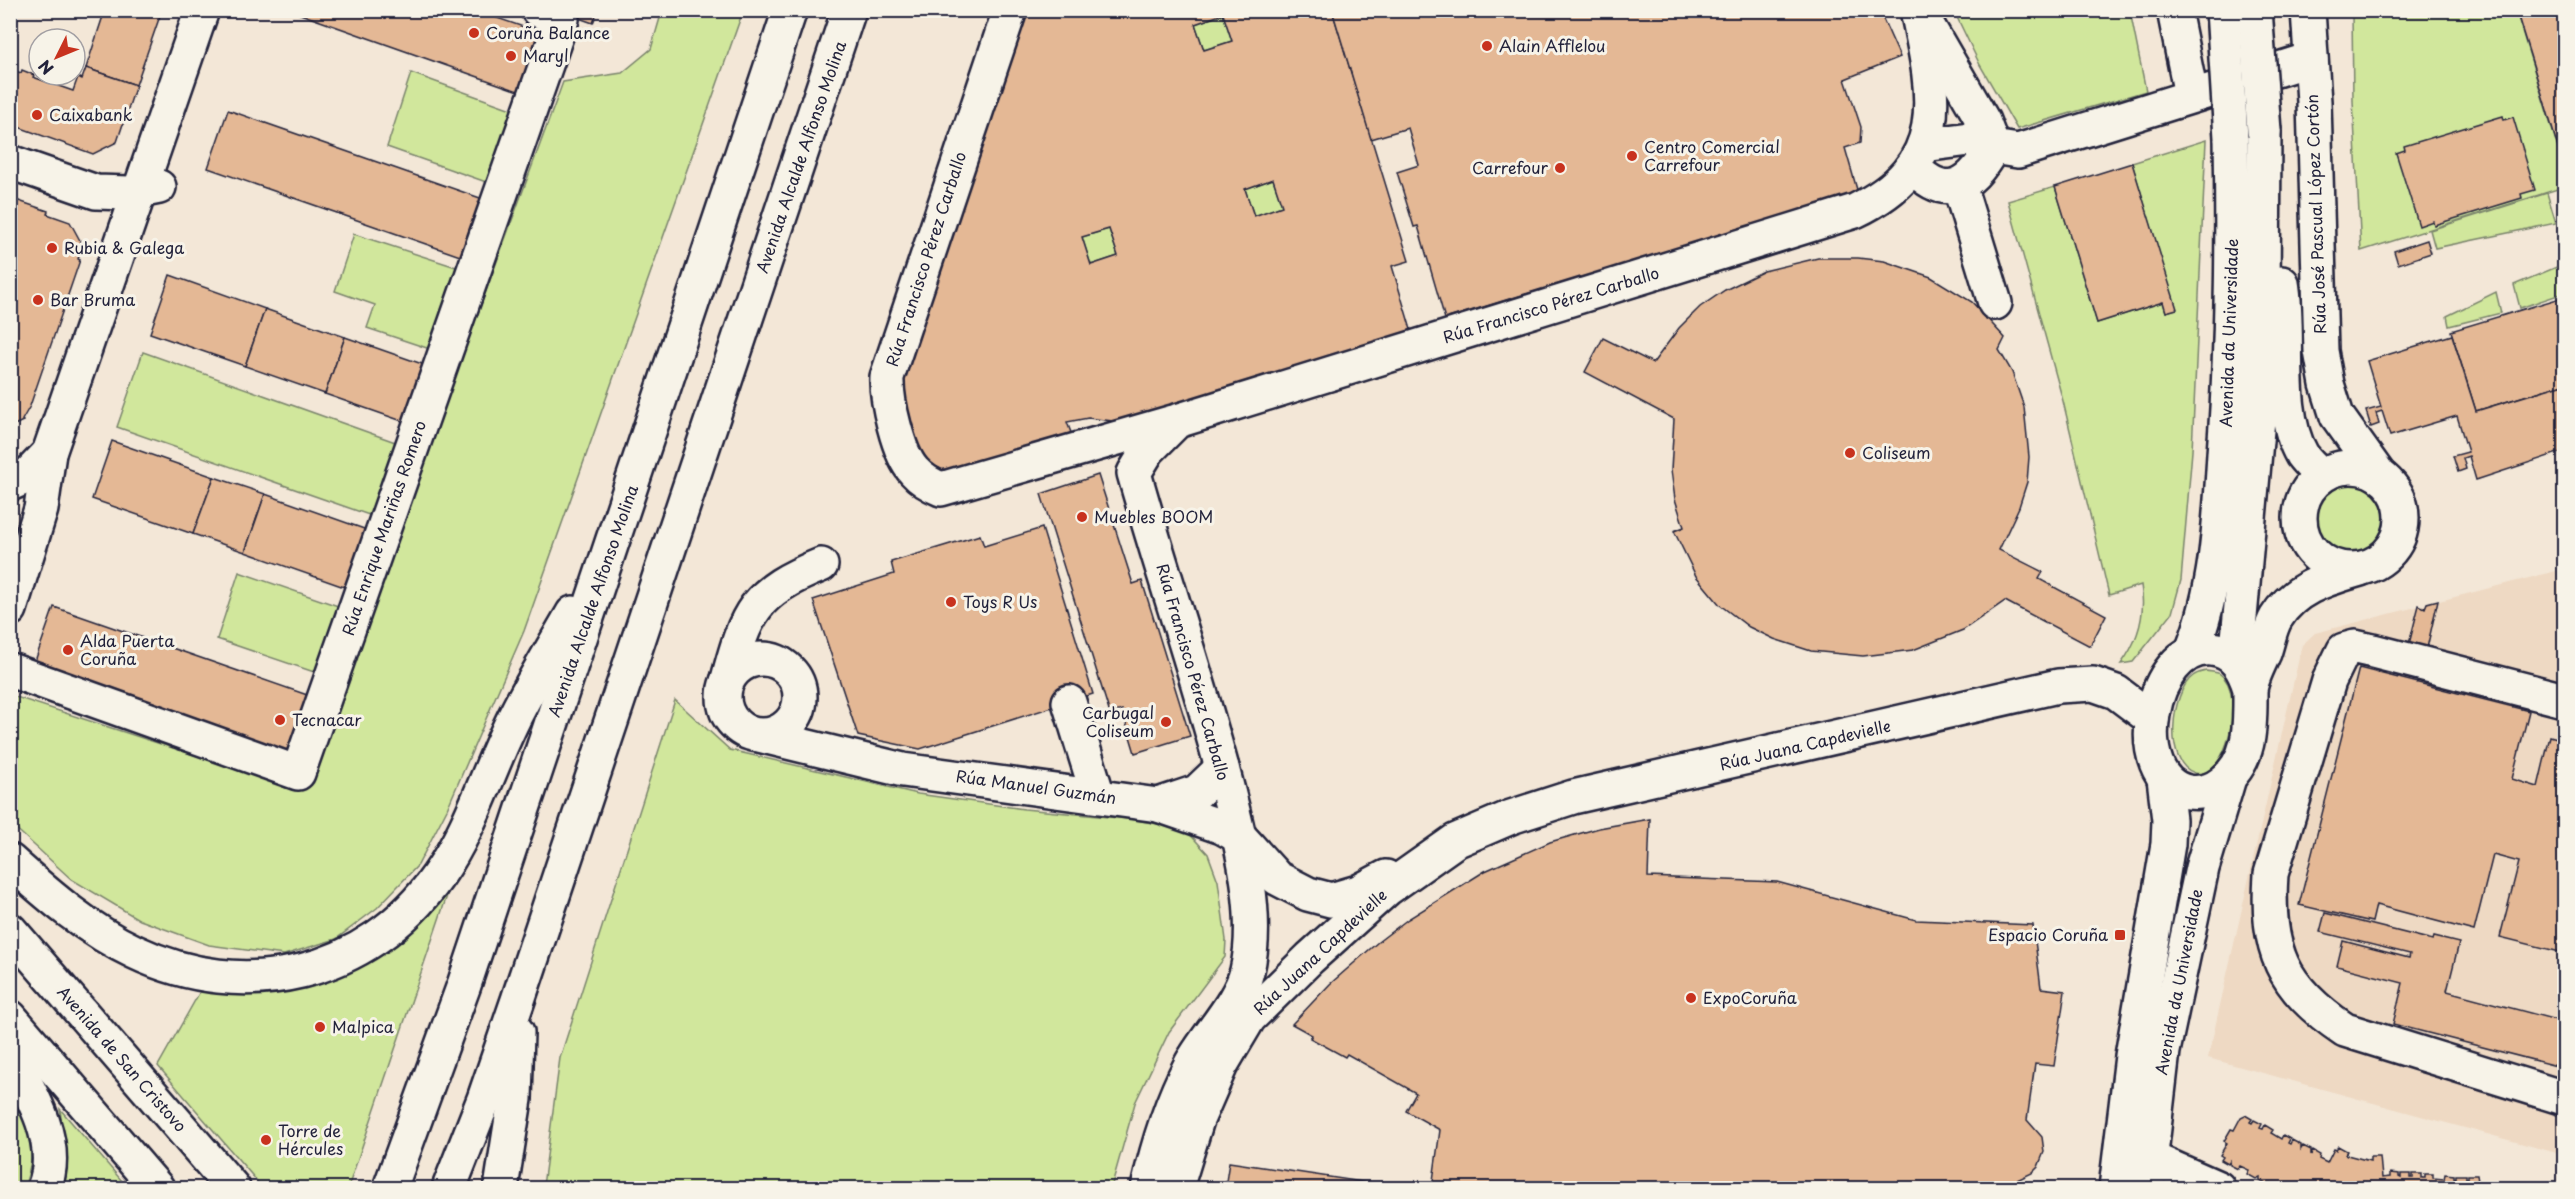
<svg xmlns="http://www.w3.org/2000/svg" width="2575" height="1199" font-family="'Playpen Sans',sans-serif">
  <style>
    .built { fill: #eed9c3 }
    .green { fill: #d1e79c; stroke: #7a846c; stroke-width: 1.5 }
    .building { fill: #e4b895; stroke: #22223b; stroke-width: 1.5; fill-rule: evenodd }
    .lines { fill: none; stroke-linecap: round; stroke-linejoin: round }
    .minor-casing { stroke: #22223b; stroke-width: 38 }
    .major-casing { stroke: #22223b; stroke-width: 38 }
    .highway-casing { stroke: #22223b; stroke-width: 38 }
    .minor { stroke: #f7f3e8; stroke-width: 33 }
    .major { stroke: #f7f3e8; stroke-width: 33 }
    .highway { stroke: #f7f3e8; stroke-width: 33 }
    .minor-bridge-casing { stroke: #22223b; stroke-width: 38; stroke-linecap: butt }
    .minor-bridge { stroke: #f7f3e8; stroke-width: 33 }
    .poi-dot { fill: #c8321e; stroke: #f7f3e8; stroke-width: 2 }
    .labels { text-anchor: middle; stroke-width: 6; stroke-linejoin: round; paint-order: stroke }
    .poi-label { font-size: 16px; fill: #22223b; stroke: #f7f3e8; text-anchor: start }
    .street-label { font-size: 16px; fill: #22223b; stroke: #f7f3e8 }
  </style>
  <rect width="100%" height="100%" fill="#f3e7d7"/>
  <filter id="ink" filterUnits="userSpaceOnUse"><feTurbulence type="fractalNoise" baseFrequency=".0167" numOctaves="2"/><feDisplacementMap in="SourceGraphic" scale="12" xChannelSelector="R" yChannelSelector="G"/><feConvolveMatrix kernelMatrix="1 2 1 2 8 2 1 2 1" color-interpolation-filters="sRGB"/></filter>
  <g filter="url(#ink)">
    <path class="built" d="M2564 569V1155L2208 1058 2302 645 2315 633Z"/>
    <g class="green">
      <path d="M662 11H743L524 631 447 809 418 865 377 908 336 939 284 955 209 945 140 920 71 879 11 824 10 695 302 790 563 82 622 73 651 49Z"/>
      <path d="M1954 11H2130L2146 91 2017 129 1980 65Z"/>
      <path d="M2352 11H2516L2564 168V187L2361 251 2353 101Z"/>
      <path d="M1223 14 1232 41 1204 50 1195 24Z"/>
      <path d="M411 73 514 110 489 183 387 147Z"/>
      <path d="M2206 140 2192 451 2181 580 2172 613 2133 662 2121 664C2138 641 2146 614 2141 585L2109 595 2063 401 2008 201 2055 187 2097 323 2163 302 2166 312 2176 309 2132 163Z"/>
      <path d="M1273 179 1282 206 1254 216 1245 189Z"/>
      <path d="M2547 193 2556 223 2435 248 2430 230Z"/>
      <path d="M1109 229 1118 256 1091 265 1082 237Z"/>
      <path d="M354 234 459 268 430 349 367 328 375 305 335 291Z"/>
      <path d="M2564 264V293L2520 308 2514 285Z"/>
      <path d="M2496 292 2501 313 2449 326 2447 316Z"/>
      <path d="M143 352 398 443 372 516 117 427Z"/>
      <circle cx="2350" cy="518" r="34"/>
      <path d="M239 572 341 607 320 674 217 639Z"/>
      <path d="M2206 671C2210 672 2217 672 2220 674 2246 692 2228 781 2195 773 2163 764 2171 692 2193 676 2196 673 2202 672 2206 671Z"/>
      <path d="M675 700 730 750 918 794 1024 809 1130 819 1185 829 1208 854 1218 881 1226 940 1225 957 1169 1032 1135 1103 1111 1188H548L543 1186 560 1058Z"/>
      <path d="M453 878 348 1188H263L158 1066 202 988 274 989Z"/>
      <path d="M10 1075C27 1121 41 1140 24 1188H11Z"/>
      <path d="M60 1109 128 1188H60L66 1164Z"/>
    </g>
    <g class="building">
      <path d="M105 10H162L136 85 86 68Z"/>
      <path d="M289 10H474L541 33 521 92Z"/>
      <path d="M556 10H598L593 23Z"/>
      <path d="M1025 10H1332L1409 261 1392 266 1412 333 1128 419 1113 421 1088 418 1067 422 1073 438 945 471 931 464 919 449 901 384ZM1223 14 1232 41 1204 50 1195 24ZM1273 179 1282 206 1254 216 1245 189ZM1109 229 1118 256 1091 265 1082 237Z"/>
      <path d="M1332 10H1879L1900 57 1845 79 1861 127 1860 143 1845 148 1858 193 1445 319 1418 226 1414 227 1397 172 1419 165 1408 128 1371 139Z"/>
      <path d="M2516 10H2564V168L2546 107Z"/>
      <path d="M86 68 136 85 117 142 93 154 10 124V69L21 73 22 70 34 75 33 77 73 91 78 77 82 79Z"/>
      <path d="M228 110 483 199 463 257 208 168Z"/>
      <path d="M2503 116 2504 120 2513 117 2535 190 2521 194 2522 198 2434 225 2433 221 2419 226 2396 153 2405 150 2404 146Z"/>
      <path d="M2132 163 2177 309 2166 312 2163 302 2097 323 2055 187Z"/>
      <path d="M10 198 48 211 47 214 70 222 83 246 78 259 80 260 30 406 22 420 23 421 10 427Z"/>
      <path d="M2427 240 2431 253 2398 264 2394 251Z"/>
      <path d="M1818 258H1858L1884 261 1931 277 1972 302 2005 338 1999 350 2012 372 2024 407 2029 457 2027 482 2019 507 1999 550 2043 572 2039 579 2106 615 2090 646 2005 601 1963 630 1913 650 1863 656 1811 651 1774 639 1749 627 1720 605 1696 576 1674 531 1684 527 1675 499 1671 470 1674 419 1585 372 1603 338 1653 363 1679 328 1700 307 1725 290 1764 271Z"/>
      <path d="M170 275 265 309 245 366 150 333Z"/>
      <path d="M2564 297V384L2476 411 2451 331Z"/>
      <path d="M265 309 345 337 325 394 245 366Z"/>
      <path d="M2452 335 2476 411 2564 384V451L2476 480 2469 456 2463 458 2466 469 2458 472 2453 456 2468 452 2457 416 2390 436 2382 411 2376 413 2379 424 2371 427 2366 411 2381 407 2367 361Z"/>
      <path d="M345 337 425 365 405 422 325 394Z"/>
      <path d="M112 441 214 477 193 534 92 499Z"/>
      <path d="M1098 475 1133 584 1142 581 1190 736 1135 753 1122 710 1110 714 1041 494Z"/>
      <path d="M214 477 265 494 245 552 193 534Z"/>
      <path d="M265 494 367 530 347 588 245 552Z"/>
      <path d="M1042 528 1093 694 920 749 858 736 813 600 894 574 891 562 980 535 984 546Z"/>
      <path d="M2438 600 2427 648 2409 644 2419 605 2425 608 2427 603Z"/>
      <path d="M54 607 313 697 292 754 34 664Z"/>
      <path d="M2359 668 2529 711 2512 779 2538 787 2550 736 2564 740V953L2500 937 2519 862 2493 855 2474 931 2376 905 2372 922 2299 905Z"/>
      <path d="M1650 819 1648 877 1777 882 1916 920 2033 925 2041 988 2065 991 2054 1066 2035 1064 2027 1120 2042 1137 2044 1152 2038 1167 2032 1173 2017 1180 2016 1188H1432L1440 1130 1406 1111 1416 1093 1347 1054 1345 1057 1310 1038 1312 1035 1292 1024 1330 984 1378 942 1408 919 1485 871 1550 842 1599 828Z"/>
      <path d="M2325 913 2433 940 2434 937 2459 943 2447 991 2564 1022V1068L2393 1024 2403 983 2337 966 2343 941 2409 958 2410 954 2320 932Z"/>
      <path d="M2245 1115 2252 1119 2250 1122 2252 1123 2254 1120 2262 1124 2260 1128 2263 1129 2265 1125 2273 1130 2271 1133 2281 1139 2283 1135 2290 1139 2288 1143 2290 1144 2292 1140 2301 1145V1149L2303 1146 2311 1150V1155L2313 1151 2320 1155 2319 1159 2327 1163 2334 1149 2336 1150 2338 1146 2347 1151 2345 1154 2347 1155 2370 1161V1157H2380L2382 1178 2390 1177V1173L2399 1174V1177L2401 1178V1174H2411V1178H2413V1174H2422V1178H2425V1174H2433V1178L2444 1179 2445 1174 2454 1175V1178H2456V1175H2466V1179H2468V1175H2477L2479 1188H2280L2271 1183 2270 1186 2260 1181V1177L2256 1179 2247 1174 2249 1170 2240 1166 2238 1169 2230 1165V1161L2228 1164 2221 1160 2223 1157 2220 1155 2227 1143 2224 1141 2231 1129 2234 1130 2241 1117Z"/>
      <path d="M1229 1162 1402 1188H1225Z"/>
    </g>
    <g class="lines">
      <defs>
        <g id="minor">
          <path d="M1010 10 887 377C886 399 898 454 914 471 922 480 931 485 941 489L1173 422"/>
          <path d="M2174 10 2191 95"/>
          <path d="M2308 10 2314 102 2321 351 2327 384 2337 416 2380 476"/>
          <path d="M1929 28 1983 121 1993 147 2018 151 2311 59"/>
          <path d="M10 162 96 192 129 193 159 187"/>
          <path d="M1913 167C1948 204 1972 184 1993 147L1970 139 1924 145"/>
          <path d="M1959 185 1995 303"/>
          <path d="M2282 283C2291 333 2276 411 2302 455 2307 462 2315 469 2321 476"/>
          <circle cx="2351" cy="518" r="51"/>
          <path d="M10 484 26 477 49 453"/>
          <path d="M10 609 41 509 49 453 202 10"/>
          <path d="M2192 651C2217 588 2220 520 2224 454 2232 348 2233 243 2231 138"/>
          <circle cx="762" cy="697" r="38"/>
          <path d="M2236 661 2259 408 2263 302 2264 131"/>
          <path d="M10 670 298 773 562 19 538 10"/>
          <path d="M728 679C746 612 754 592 821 565"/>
          <path d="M2250 689C2244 669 2234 651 2212 649 2150 643 2125 779 2188 792 2201 794 2212 791 2222 783 2252 760 2250 725 2250 691 2251 679 2259 664 2264 653 2268 642 2270 628 2276 618 2295 587 2327 579 2360 569"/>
          <path d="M2564 700 2373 651 2355 647 2344 650 2329 681 2271 874C2266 950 2281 987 2345 1030L2564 1098"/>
          <path d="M1069 702 1098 796"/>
          <path d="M763 736 903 770 1158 805 1197 792 1222 768"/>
          <path d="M1158 805 1222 827 1240 837 1277 878 1308 894 1331 900 1358 892 1386 877"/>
          <path d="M2150 1158 2218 1188"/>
          <path d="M1148 1188C1157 1147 1171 1102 1191 1064 1207 1035 1240 1002 1247 971 1260 916 1242 846 1228 791 1201 684 1164 580 1134 473L1148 450 1177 421 1855 211C1950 165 1936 99 1917 10"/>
          <path d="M1176 1188 1197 1120 1221 1065 1249 1018 1310 958 1387 889 1455 841 1511 817 1573 797 2058 686 2093 684 2116 692 2152 719"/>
          <path d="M2116 1188 2132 1056 2168 844 2169 820 2164 778"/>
          <path d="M2147 1188 2163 1051 2202 868 2229 778"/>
        </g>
        <g id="major">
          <path d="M10 930 233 1188"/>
          <path d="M10 1017 157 1188"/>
        </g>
        <g id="highway">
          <path d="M10 861C49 896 88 930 135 952 244 1004 368 976 438 876 473 826 489 766 517 712 534 679 554 646 573 613"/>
          <path d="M10 1056C32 1094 62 1144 44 1188"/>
          <path d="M390 1188 464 985 790 10"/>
          <path d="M449 1188 484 1099 518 1000 849 10"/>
          <path d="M501 1188 515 1099 517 1032"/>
        </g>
      </defs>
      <use href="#minor" class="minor-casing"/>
      <use href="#major" class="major-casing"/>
      <use href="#highway" class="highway-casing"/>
      <use href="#minor" class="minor"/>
      <use href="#major" class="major"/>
      <use href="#highway" class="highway"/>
      <defs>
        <g id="minor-bridge">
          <path d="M2223 10 2231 138"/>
          <path d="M2255 10 2264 131"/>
        </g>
      </defs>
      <use href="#minor-bridge" class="minor-bridge-casing"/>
      <use href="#minor-bridge" class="minor-bridge"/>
    </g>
  </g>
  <g class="poi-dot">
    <circle cx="474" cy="33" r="6"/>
    <circle cx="1487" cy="46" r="6"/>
    <circle cx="511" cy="56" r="6"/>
    <circle cx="37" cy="115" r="6"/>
    <circle cx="1632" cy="156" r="6"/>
    <circle cx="1560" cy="168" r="6"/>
    <circle cx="52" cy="248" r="6"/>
    <circle cx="38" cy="300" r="6"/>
    <circle cx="1850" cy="453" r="6"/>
    <circle cx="1082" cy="517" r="6"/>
    <circle cx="951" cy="602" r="6"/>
    <circle cx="68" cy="650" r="6"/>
    <circle cx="280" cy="720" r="6"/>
    <circle cx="1166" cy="722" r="6"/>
    <rect x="2114" y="929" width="12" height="12" rx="3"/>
    <circle cx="1691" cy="998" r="6"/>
    <circle cx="320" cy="1027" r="6"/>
    <circle cx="266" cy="1140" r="6"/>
  </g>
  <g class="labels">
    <g class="poi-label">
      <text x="486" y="39">Coruña Balance</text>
      <text x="1499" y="52">Alain Afflelou</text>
      <text x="523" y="62">Maryl</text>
      <text x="49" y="121">Caixabank</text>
      <text x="1644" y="153">Centro Comercial<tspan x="1644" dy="18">Carrefour</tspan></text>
      <text x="1548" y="174" text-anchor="end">Carrefour</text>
      <text x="64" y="254">Rubia &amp; Galega</text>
      <text x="50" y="306">Bar Bruma</text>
      <text x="1862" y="459">Coliseum</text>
      <text x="1094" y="523">Muebles BOOM</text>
      <text x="963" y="608">Toys R Us</text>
      <text x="80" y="647">Alda Puerta<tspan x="80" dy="18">Coruña</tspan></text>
      <text x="1154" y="719" text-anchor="end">Carbugal<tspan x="1154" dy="18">Coliseum</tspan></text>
      <text x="292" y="726">Tecnacar</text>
      <text x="2108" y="941" text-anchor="end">Espacio Coruña</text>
      <text x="1703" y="1004">ExpoCoruña</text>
      <text x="332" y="1033">Malpica</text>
      <text x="278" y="1137">Torre de<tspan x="278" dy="18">Hércules</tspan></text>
    </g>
    <g class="street-label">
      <text transform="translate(801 157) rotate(-71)" y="6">Avenida Alcalde Alfonso Molina</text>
      <text transform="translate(2316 214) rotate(-92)" y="6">Rúa José Pascual López Cortón</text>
      <text transform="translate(926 259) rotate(-72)" y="6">Rúa Francisco Pérez Carballo</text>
      <text transform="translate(1551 305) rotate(-17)" y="6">Rúa Francisco Pérez Carballo</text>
      <text transform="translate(2229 333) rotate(-88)" y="6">Avenida da Universidade</text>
      <text transform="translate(384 528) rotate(-71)" y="6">Rúa Enrique Mariñas Romero</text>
      <text transform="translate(593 601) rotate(-71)" y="6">Avenida Alcalde Alfonso Molina</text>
      <text transform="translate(1193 672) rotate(74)" y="6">Rúa Francisco Pérez Carballo</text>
      <text transform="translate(1805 745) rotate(-13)" y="6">Rúa Juana Capdevielle</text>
      <text transform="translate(1036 787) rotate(8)" y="6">Rúa Manuel Guzmán</text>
      <text transform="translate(1320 952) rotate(-43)" y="6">Rúa Juana Capdevielle</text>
      <text transform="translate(2179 982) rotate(-79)" y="6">Avenida da Universidade</text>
      <text transform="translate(122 1059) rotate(49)" y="6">Avenida de San Cristovo</text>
    </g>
  </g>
  <rect width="2575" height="1199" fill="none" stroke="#f7f3e8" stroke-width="36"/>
  <rect x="18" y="18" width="2539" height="1163" fill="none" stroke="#22223b" stroke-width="2" filter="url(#ink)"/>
  <g transform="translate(57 57) rotate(227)"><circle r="28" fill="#f7f3e8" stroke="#a29fa3" stroke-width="1.5"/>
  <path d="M0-4.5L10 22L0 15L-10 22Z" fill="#c8321e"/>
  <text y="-9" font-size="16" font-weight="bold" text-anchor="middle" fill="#22223b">N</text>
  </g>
</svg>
